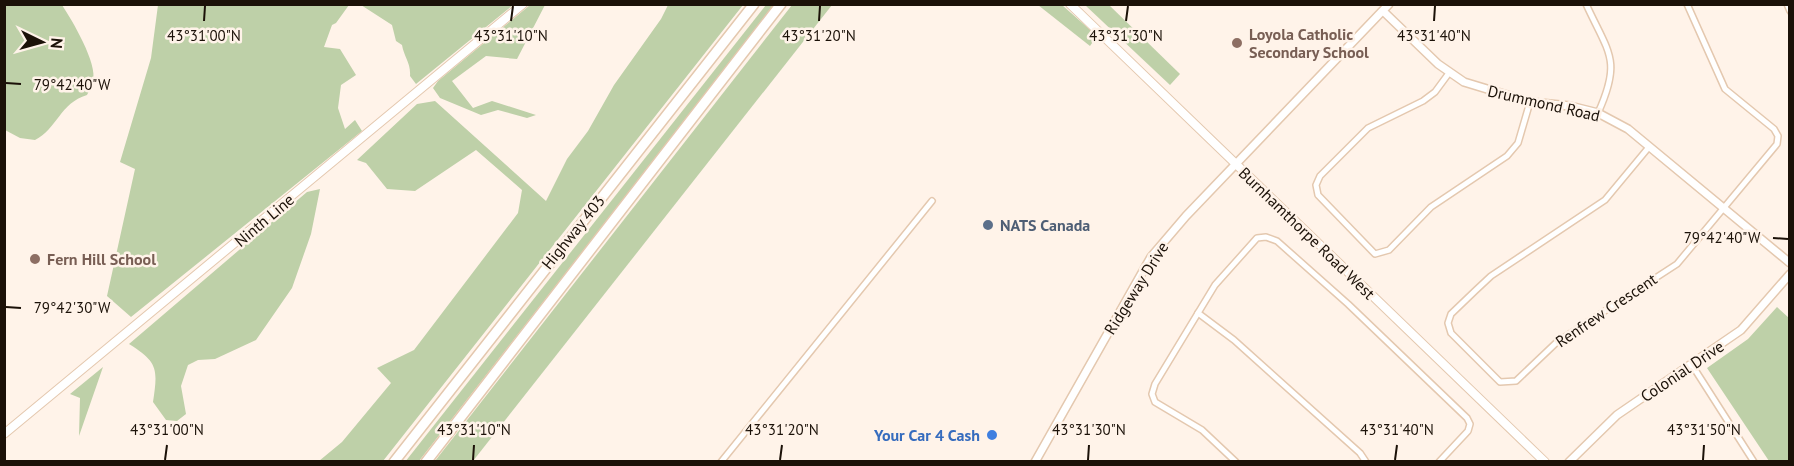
<svg xmlns="http://www.w3.org/2000/svg" width="1794" height="466" font-family="'PT Sans',sans-serif">
  <style>
    .green { fill: #bed0a8 }
    .lines { fill: none; stroke-linecap: round; stroke-linejoin: round }
    .minor-casing { stroke: #e4c8af; stroke-width: 8 }
    .tertiary-casing { stroke: #e4c8af; stroke-width: 10 }
    .secondary-casing { stroke: #e4c8af; stroke-width: 10 }
    .motorway-casing { stroke: #e4c8af; stroke-width: 12 }
    .minor { stroke: #fff; stroke-width: 5 }
    .tertiary { stroke: #fff; stroke-width: 7 }
    .secondary { stroke: #fff; stroke-width: 8 }
    .motorway { stroke: #fff; stroke-width: 9 }
    .ticks { fill: none; stroke: #1b1108; stroke-width: 2 }
    .education-dot { fill: #8d6e63; stroke: #fff3e9; stroke-width: 2 }
    .service-dot { fill: #5c6f8a; stroke: #fff3e9; stroke-width: 2 }
    .shop-dot { fill: #3f7fe0; stroke: #fff3e9; stroke-width: 2 }
    .labels { text-anchor: middle; stroke-width: 5; stroke-linejoin: round; paint-order: stroke }
    .education-label { font-size: 16px; font-weight: bold; fill: #785e54; stroke: #fff3e9; text-anchor: start }
    .street-label { font-size: 16px; fill: #1b1108; stroke: #fff3e9 }
    .service-label { font-size: 16px; font-weight: bold; fill: #4e5e75; stroke: #fff3e9; text-anchor: start }
    .shop-label { font-size: 16px; font-weight: bold; fill: #366cbe; stroke: #fff3e9; text-anchor: end }
    .ticks-label { font-size: 15px; text-anchor: middle; fill: #1b1108; stroke: #fff3e9; stroke-width: 5; stroke-linejoin: round; paint-order: stroke }
  </style>
  <rect width="100%" height="100%" fill="#fff3e9"/>
  <g class="green">
    <path d="M4 5H62C72 20 98 64 93 81 92 86 89 91 87 95 60 103 57 129 35 140L20 138 5 130Z"/>
    <path d="M158 5H349L336 23 332 25 324 47 340 49 356 75 341 85 338 108 345 129 355 120 362 131 131 317 107 296 135 169 120 162 151 58Z"/>
    <path d="M361 5V4L513 5 416 84 410 76C411 63 404 57 402 45L396 41 392 25Z"/>
    <path d="M530 5H545L517 59 486 56 452 81 473 108 492 101 536 115 527 118 498 110 481 115 440 98 433 88 438 81Z"/>
    <path d="M668 5H743L383 461H319L342 442 391 383 377 368 414 350 518 213 522 190 476 150 415 191 387 189 366 163 357 160 417 104 435 101 546 201 567 159 588 131 614 85 661 19Z"/>
    <path d="M766 5H775L419 461 405 462Z"/>
    <path d="M792 5H832L473 461H435Z"/>
    <path d="M1038 5H1062L1097 36 1090 46Z"/>
    <path d="M1085 5H1109L1180 74 1170 85Z"/>
    <path d="M320 189 311 234 292 288 256 340 215 359 198 360 188 365 181 386 186 414 177 421 166 420 153 402C158 369 158 362 129 344L307 192Z"/>
    <path d="M1777 307 1789 318V461H1769L1707 368 1748 339Z"/>
    <path d="M103 367 79 436 80 398 70 394Z"/>
  </g>
  <g class="lines">
    <defs>
      <g id="minor">
        <path d="M1586 4C1609 54 1622 60 1598 113"/>
        <path d="M1787 4 1790 11"/>
        <path d="M1449 73 1435 92 1423 101 1368 128 1320 176 1316 185 1318 195 1375 254 1389 250 1431 207 1507 156 1518 143 1530 102"/>
        <path d="M1649 147 1605 200 1491 276 1476 290 1451 314 1448 323 1451 333 1500 382 1516 381 1557 342 1677 264 1777 144 1778 136 1774 129 1725 89 1687 4"/>
        <path d="M1198 313 1234 340 1360 453 1366 462"/>
        <path d="M1692 365 1754 462"/>
        <path d="M721 462 932 201"/>
        <path d="M1236 462 1202 430 1155 402 1152 394 1155 384 1215 285 1257 238 1266 237 1277 241 1348 304 1467 418 1470 424 1468 431 1439 462"/>
      </g>
      <g id="tertiary">
        <path d="M1383 11 1438 64 1464 82 1530 102 1570 106 1598 113 1628 129 1790 263"/>
        <path d="M1035 462 1151 257 1186 216 1389 4"/>
        <path d="M1569 462 1617 415 1741 330 1790 274"/>
      </g>
      <g id="secondary">
        <path d="M1070 4 1545 462"/>
        <path d="M4 434 523 4"/>
      </g>
      <g id="motorway">
        <path d="M394 462 754 4"/>
        <path d="M426 462 781 4"/>
      </g>
    </defs>
    <use href="#minor" class="minor-casing"/>
    <use href="#tertiary" class="tertiary-casing"/>
    <use href="#secondary" class="secondary-casing"/>
    <use href="#motorway" class="motorway-casing"/>
    <use href="#minor" class="minor"/>
    <use href="#tertiary" class="tertiary"/>
    <use href="#secondary" class="secondary"/>
    <use href="#motorway" class="motorway"/>
  </g>
  <path class="ticks" d="M204 21 205 6M511 21 513 6M819 21 820 6M1126 21 1128 6M1434 21 1435 6M6 83 21 84M1773 238 1788 239M6 307 21 308M165 460 167 445M473 460 474 445M780 460 782 445M1088 460 1089 445M1395 460 1397 445M1703 460 1704 445"/>
  <g class="education-dot">
    <circle cx="1237" cy="43" r="6"/>
    <circle cx="35" cy="259" r="6"/>
  </g>
  <circle class="service-dot" cx="988" cy="225" r="6"/>
  <circle class="shop-dot" cx="992" cy="435" r="6"/>
  <g class="labels">
    <g class="education-label">
      <text x="1249" y="40">Loyola Catholic<tspan x="1249" dy="18">Secondary School</tspan></text>
      <text x="47" y="265">Fern Hill School</text>
    </g>
    <g class="street-label">
      <text transform="translate(1544 103) rotate(13)" y="6">Drummond Road</text>
      <text transform="translate(264 220) rotate(-40)" y="6">Ninth Line</text>
      <text transform="translate(573 232) rotate(-51)" y="6">Highway 403</text>
      <text transform="translate(1307 233) rotate(44)" y="6">Burnhamthorpe Road West</text>
      <text transform="translate(1136 288) rotate(-58)" y="6">Ridgeway Drive</text>
      <text transform="translate(1606 310) rotate(-34)" y="6">Renfrew Crescent</text>
      <text transform="translate(1682 371) rotate(-34)" y="6">Colonial Drive</text>
    </g>
    <g class="service-label">
      <text x="1000" y="231">NATS Canada</text>
    </g>
    <g class="shop-label">
      <text x="980" y="441">Your Car 4 Cash</text>
    </g>
  </g>
  <g class="ticks-label">
    <text x="204" y="41">43°31'00"N</text>
    <text x="511" y="41">43°31'10"N</text>
    <text x="819" y="41">43°31'20"N</text>
    <text x="1126" y="41">43°31'30"N</text>
    <text x="1434" y="41">43°31'40"N</text>
    <text x="72" y="90">79°42'40"W</text>
    <text x="1722" y="243">79°42'40"W</text>
    <text x="72" y="313">79°42'30"W</text>
    <text x="167" y="435">43°31'00"N</text>
    <text x="474" y="435">43°31'10"N</text>
    <text x="782" y="435">43°31'20"N</text>
    <text x="1089" y="435">43°31'30"N</text>
    <text x="1397" y="435">43°31'40"N</text>
    <text x="1704" y="435">43°31'50"N</text>
  </g>
  <rect width="1794" height="466" fill="none" stroke="#1b1108" stroke-width="12"/>
  <g transform="translate(42 42) rotate(95)" stroke="#fff3e9" stroke-width="4.5" paint-order="stroke">
  <path d="M0-4.5L10 22L0 15L-10 22Z" fill="#1b1108"/>
  <text y="-9" font-size="16" font-weight="bold" text-anchor="middle" fill="#1b1108">N</text>
  </g>
</svg>
